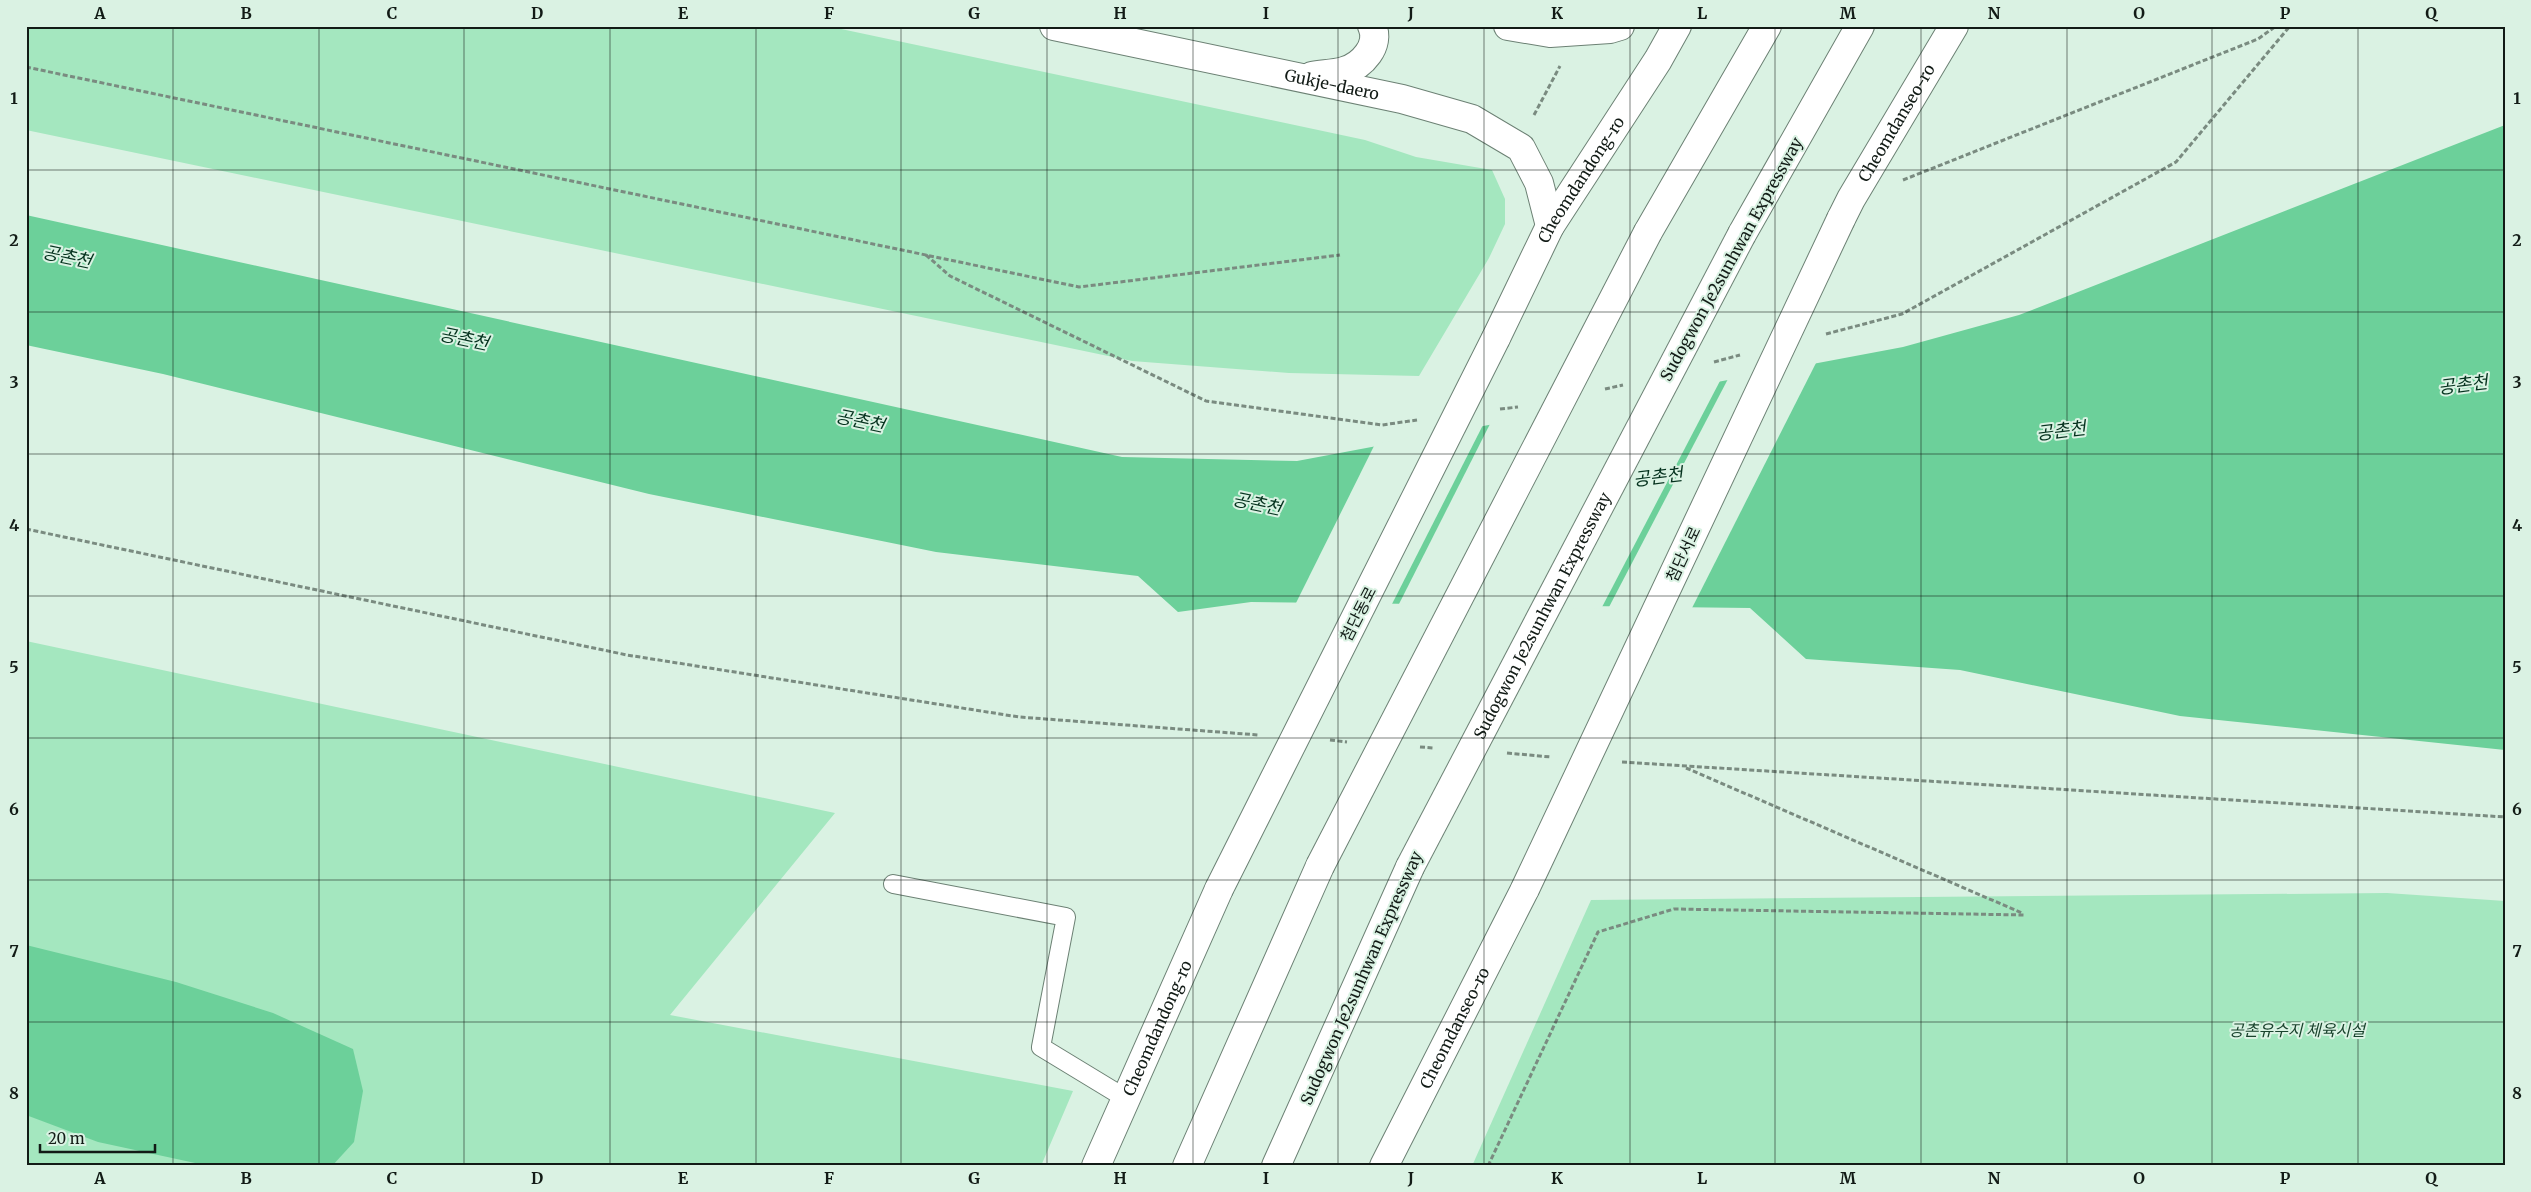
<svg xmlns="http://www.w3.org/2000/svg" width="2531" height="1192" font-family="Merriweather,'Noto Sans KR',serif">
  <style>
    .green { fill: #a4e7bf }
    .water { fill: #6cd09a }
    .pier { fill: #daf2e3 }
    .lines { fill: none; stroke-linecap: round; stroke-linejoin: round }
    .lane-casing { stroke: #6c8174; stroke-width: 20 }
    .secondary-casing { stroke: #6c8174; stroke-width: 30 }
    .highway-casing { stroke: #6c8174; stroke-width: 30 }
    .path { stroke: #7a8b80; stroke-width: 3; stroke-dasharray: 5 2.5; stroke-linecap: butt }
    .lane { stroke: #fff; stroke-width: 18 }
    .secondary { stroke: #fff; stroke-width: 28 }
    .highway { stroke: #fff; stroke-width: 28 }
    .secondary-bridge-casing { stroke: #6c8174; stroke-width: 30; stroke-linecap: butt }
    .highway-bridge-casing { stroke: #6c8174; stroke-width: 30; stroke-linecap: butt }
    .secondary-bridge { stroke: #fff; stroke-width: 28 }
    .highway-bridge { stroke: #fff; stroke-width: 28 }
    .grid { fill: none; stroke: #121b16; stroke-width: 1; stroke-opacity: 0.55 }
    .labels { text-anchor: middle; stroke-width: 4; stroke-linejoin: round; paint-order: stroke }
    .street-label { font-size: 16px; fill: #121b16; stroke: #daf2e3 }
    .park-label { font-size: 16px; font-style: italic; fill: #19432d; stroke: #daf2e3 }
    .water-label { font-size: 18px; font-style: italic; fill: #05321e; stroke: #daf2e3 }
    .neatline { fill: none; stroke: #121b16; stroke-width: 2 }
    .grid-label { font-size: 16px; text-anchor: middle; font-weight: bold; fill: #121b16 }
  </style>
  <rect width="100%" height="100%" fill="#daf2e3"/>
  <g class="green">
    <path d="M26 26H827L1365 140 1416 157 1492 170 1505 199V224L1489 258 1419 376 1289 373 1132 361 26 130Z"/>
    <path d="M26 641 835 813 670 1015 1073 1091 1041 1166H26Z"/>
    <path d="M2387 893 2505 901V1166H1472L1591 900Z"/>
  </g>
  <g class="water">
    <path d="M2505 125V750L2180 716 1960 670 1806 659 1750 608 1251 602 1178 612 1138 576 936 552 649 494 163 374 26 345V215L1122 457 1297 461 1903 347 2019 315Z"/>
    <path d="M26 945 176 982 273 1013 353 1049 363 1091 354 1142 332 1166H209L98 1142 26 1115Z"/>
  </g>
  <g class="pier">
    <path d="M1817 361 1691 610 1608 609 1729 377Z"/>
    <path d="M1721 379 1601 609 1398 606 1491 422Z"/>
    <path d="M1484 423 1391 606 1295 605 1375 444Z"/>
  </g>
  <g class="lines">
    <defs>
      <path id="lane" d="M893 884 1066 917 1041 1047 1125 1098"/>
      <g id="secondary">
        <path id="s1" d="M1054 26 1402 99 1472 119 1521 148 1539 183 1550 226"/>
        <path d="M1508 26 1550 33 1610 29 1620 26"/>
        <path d="M1312 76C1322 74 1334 74 1344 71 1362 66 1381 45 1372 26"/>
        <path id="s2" d="M1841 219 1851 199 1954 26"/>
        <path id="s3" d="M1496 338 1550 226 1658 60 1677 26"/>
        <path id="s4" d="M1096 1166 1219 889"/>
        <path id="s5" d="M1384 1166 1525 889"/>
      </g>
      <g id="highway">
        <path d="M1648 232 1767 26"/>
        <path d="M1742 234 1860 26"/>
        <path d="M1187 1166 1320 866"/>
        <path d="M1276 1166 1410 867"/>
      </g>
    </defs>
    <use href="#lane" class="lane-casing"/>
    <use href="#secondary" class="secondary-casing"/>
    <use href="#highway" class="highway-casing"/>
    <g class="path">
      <path d="M26 67 1079 287 1340 255"/>
      <path d="M1534 115 1560 66"/>
      <path d="M1903 180 2258 39 2276 26"/>
      <path d="M926 255 950 276 1206 401 1382 425 1417 420"/>
      <path d="M1826 334 1902 314 2176 162 2290 26"/>
      <path d="M1714 362 1740 355"/>
      <path d="M1605 389 1623 385"/>
      <path d="M1500 409 1518 407"/>
      <path d="M26 529 627 655 1019 717 1259 735"/>
      <path d="M1330 740 1347 742"/>
      <path d="M1420 747 1434 748"/>
      <path d="M1507 753 1551 757"/>
      <path d="M1622 762 2505 817"/>
      <path d="M1686 768 2022 913"/>
      <path d="M1488 1166 1598 932 1674 909 2025 915"/>
    </g>
    <use href="#lane" class="lane"/>
    <use href="#secondary" class="secondary"/>
    <use href="#highway" class="highway"/>
    <defs>
      <g id="secondary-bridge">
        <path d="M1219 889 1496 338"/>
        <path d="M1525 889 1841 219"/>
      </g>
      <g id="highway-bridge">
        <path d="M1320 866 1648 232"/>
        <path id="s6" d="M1410 867 1742 234"/>
      </g>
    </defs>
    <use href="#secondary-bridge" class="secondary-bridge-casing"/>
    <use href="#highway-bridge" class="highway-bridge-casing"/>
    <use href="#secondary-bridge" class="secondary-bridge"/>
    <use href="#highway-bridge" class="highway-bridge"/>
  </g>
  <path class="grid" d="M173 26V1166M319 26V1166M464 26V1166M610 26V1166M756 26V1166M901 26V1166M1047 26V1166M1193 26V1166M1338 26V1166M1484 26V1166M1630 26V1166M1775 26V1166M1921 26V1166M2067 26V1166M2212 26V1166M2358 26V1166M26 170H2505M26 312H2505M26 454H2505M26 596H2505M26 738H2505M26 880H2505M26 1022H2505"/>
  <g class="labels">
    <g class="street-label">
      <text dy="6" stroke="none"><textPath href="#s1" startOffset="284">Gukje-daero</textPath></text>
      <text dy="6" stroke="none"><textPath href="#s2" startOffset="111">Cheomdanseo-ro</textPath></text>
      <text dy="6" stroke="none"><textPath href="#s3" startOffset="180">Cheomdandong-ro</textPath></text>
      <text transform="translate(1731 259) rotate(-61)" y="6">Sudogwon Je2sunhwan Expressway</text>
      <text transform="translate(1683 554) rotate(-65)" y="6">첨단서로</text>
      <text transform="translate(1358 614) rotate(-63)" y="6">첨단동로</text>
      <text dy="6" stroke="none"><textPath href="#s6" startOffset="284">Sudogwon Je2sunhwan Expressway</textPath></text>
      <text transform="translate(1361 978) rotate(-66)" y="6">Sudogwon Je2sunhwan Expressway</text>
      <text dy="6" stroke="none"><textPath href="#s4" startOffset="151">Cheomdandong-ro</textPath></text>
      <text dy="6" stroke="none"><textPath href="#s5" startOffset="155">Cheomdanseo-ro</textPath></text>
    </g>
    <g class="park-label">
      <text x="2297" y="1036">공촌유수지 체육시설</text>
    </g>
    <g class="water-label">
      <text transform="translate(67 257) rotate(12)" y="6">공촌천</text>
      <text transform="translate(464 339) rotate(12)" y="6">공촌천</text>
      <text transform="translate(2463 385) rotate(-7)" y="6">공촌천</text>
      <text transform="translate(860 421) rotate(12)" y="6">공촌천</text>
      <text transform="translate(2061 431) rotate(-7)" y="6">공촌천</text>
      <text transform="translate(1658 477) rotate(-7)" y="6">공촌천</text>
      <text transform="translate(1257 504) rotate(12)" y="6">공촌천</text>
    </g>
  </g>
  <rect width="2531" height="1192" fill="none" stroke="#daf2e3" stroke-width="55"/>
  <path d="M40 1144v8h115v-8" fill="none" stroke="#121b16" stroke-width="2.5"/>
  <text x="48" y="1144" font-size="15" fill="#121b16" stroke="#daf2e3" stroke-width="4" paint-order="stroke">20 m</text>
  <rect x="28" y="28" width="2476" height="1136" class="neatline"/>
  <g class="grid-label">
    <text x="100" y="19">A</text>
    <text x="246" y="19">B</text>
    <text x="392" y="19">C</text>
    <text x="537" y="19">D</text>
    <text x="683" y="19">E</text>
    <text x="829" y="19">F</text>
    <text x="974" y="19">G</text>
    <text x="1120" y="19">H</text>
    <text x="1266" y="19">I</text>
    <text x="1411" y="19">J</text>
    <text x="1557" y="19">K</text>
    <text x="1702" y="19">L</text>
    <text x="1848" y="19">M</text>
    <text x="1994" y="19">N</text>
    <text x="2139" y="19">O</text>
    <text x="2285" y="19">P</text>
    <text x="2431" y="19">Q</text>
    <text x="14" y="104">1</text>
    <text x="2517" y="104">1</text>
    <text x="14" y="246">2</text>
    <text x="2517" y="246">2</text>
    <text x="14" y="388">3</text>
    <text x="2517" y="388">3</text>
    <text x="14" y="531">4</text>
    <text x="2517" y="531">4</text>
    <text x="14" y="673">5</text>
    <text x="2517" y="673">5</text>
    <text x="14" y="815">6</text>
    <text x="2517" y="815">6</text>
    <text x="14" y="957">7</text>
    <text x="2517" y="957">7</text>
    <text x="14" y="1099">8</text>
    <text x="2517" y="1099">8</text>
    <text x="100" y="1184">A</text>
    <text x="246" y="1184">B</text>
    <text x="392" y="1184">C</text>
    <text x="537" y="1184">D</text>
    <text x="683" y="1184">E</text>
    <text x="829" y="1184">F</text>
    <text x="974" y="1184">G</text>
    <text x="1120" y="1184">H</text>
    <text x="1266" y="1184">I</text>
    <text x="1411" y="1184">J</text>
    <text x="1557" y="1184">K</text>
    <text x="1702" y="1184">L</text>
    <text x="1848" y="1184">M</text>
    <text x="1994" y="1184">N</text>
    <text x="2139" y="1184">O</text>
    <text x="2285" y="1184">P</text>
    <text x="2431" y="1184">Q</text>
  </g>
</svg>
